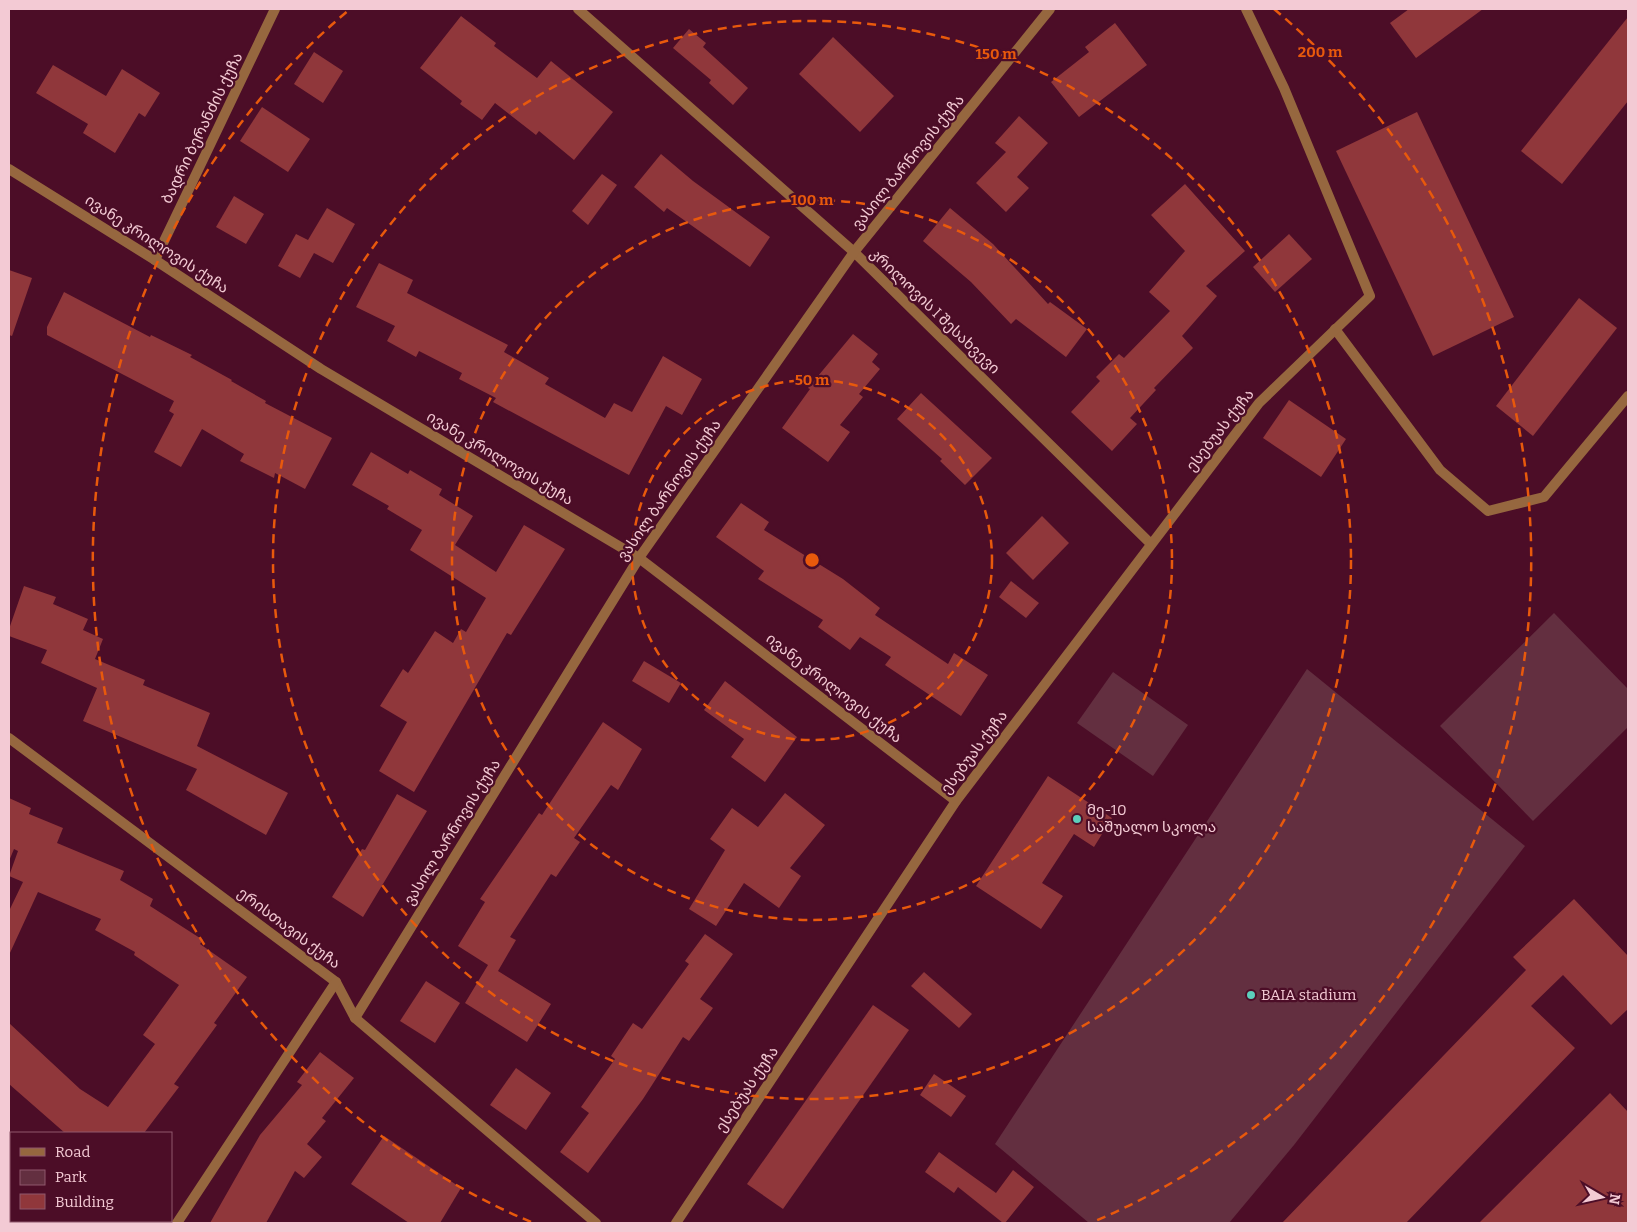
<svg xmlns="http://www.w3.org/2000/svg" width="1637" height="1232" font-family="Bitter,'Noto Sans Georgian',serif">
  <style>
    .green { fill: #632f40 }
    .building { fill: #90373b }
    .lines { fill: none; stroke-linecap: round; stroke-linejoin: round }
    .street { stroke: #96673f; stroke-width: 10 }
    .ring { fill: none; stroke: #e8590c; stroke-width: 2.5; stroke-dasharray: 9 6 }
    .poi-dot { fill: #5ccebb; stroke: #4c0d27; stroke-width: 2 }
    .labels { text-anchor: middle; stroke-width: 4.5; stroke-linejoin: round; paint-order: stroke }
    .street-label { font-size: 15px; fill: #f3cad4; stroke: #4c0d27 }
    .poi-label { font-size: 15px; fill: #f3cad4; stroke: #4c0d27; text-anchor: start }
    .centre { fill: #e8590c; stroke: #4c0d27; stroke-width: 2.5 }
    .ring-label { font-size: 15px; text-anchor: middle; font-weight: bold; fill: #e8590c; stroke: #4c0d27; stroke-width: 4.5; stroke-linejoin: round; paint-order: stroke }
  </style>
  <rect width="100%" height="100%" fill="#4c0d27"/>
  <g class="green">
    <path d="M1554 613 1628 689V727L1533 821 1440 726Z"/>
    <path d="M1307 669 1525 846 1294 1145 1229 1223H1089L995 1144Z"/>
    <path d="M1113 672 1188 725 1153 776 1077 723Z"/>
  </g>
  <g class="building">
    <path d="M1409 9H1483L1416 58 1390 23Z"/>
    <path d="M461 16 496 43 494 46 537 78 551 61 613 112 574 160 539 131 536 135 495 103 482 120 460 104 462 101 420 68Z"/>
    <path d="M1628 17V101L1562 184 1521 151Z"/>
    <path d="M1115 23 1147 65 1079 117 1051 82 1089 52 1085 47Z"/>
    <path d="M689 29 706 43 703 47 748 88 733 105 709 83 711 80 673 48Z"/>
    <path d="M833 37 894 96 860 132 799 74Z"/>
    <path d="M314 52 343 71 323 103 294 84Z"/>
    <path d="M53 65 106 96 122 69 160 93 145 117 139 113 115 153 83 133 88 124 36 93Z"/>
    <path d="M262 107 310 139 288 172 240 141Z"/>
    <path d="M1417 112 1514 317 1433 356 1336 151Z"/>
    <path d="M1019 116 1048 143 1017 177 1029 188 1006 212 976 183 1006 152 995 143Z"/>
    <path d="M661 154 693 181 770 237 750 267 667 208 664 212 634 187Z"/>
    <path d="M602 174 617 185 588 225 572 211Z"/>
    <path d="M1185 184 1245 251 1206 286 1217 296 1182 336 1193 348 1154 388 1156 390 1130 418 1137 424 1112 451 1071 412 1100 381 1096 377 1119 354 1124 358 1170 311 1149 292 1185 251 1151 215Z"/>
    <path d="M234 196 264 214 246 244 216 227Z"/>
    <path d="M327 208 355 224 333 263 314 253 300 278 278 266 296 234 308 240Z"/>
    <path d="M950 208 993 244 1048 304 1050 302 1087 329 1066 357 1016 319 1011 324 971 282 923 241Z"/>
    <path d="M1289 234 1312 259 1275 292 1253 267Z"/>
    <path d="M379 263 413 280 407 293 508 345 504 352 549 378 545 384 605 418 614 403 632 412 663 356 702 379 682 415 666 406 629 475 493 402 496 398 459 379 462 373 419 351 416 357 387 341 395 326 356 307Z"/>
    <path d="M9 270 32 278 12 336 9 335Z"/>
    <path d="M64 292 150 337 151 335 192 355 190 357 232 380 231 381 266 401 265 403 332 438 305 489 275 473 274 478 240 461 244 454 202 429 181 467 154 452 174 414 169 411 174 401 47 335V327Z"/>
    <path d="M1579 298 1617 328 1533 436 1496 406Z"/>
    <path d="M853 334 878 354 872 362 880 369 859 394 863 397 840 425 850 432 828 462 782 428 810 389 808 388Z"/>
    <path d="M921 393 992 458 965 485 940 461 942 459 897 419Z"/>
    <path d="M1289 400 1346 439 1321 477 1263 438Z"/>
    <path d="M371 452 408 474 410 470 442 489 439 495 473 516 455 545 496 572 524 525 565 549 511 635 507 633 414 792 379 771 407 722 380 706 403 669 408 673 435 631 453 643 461 629 466 632 486 598 410 550 422 530 387 509 389 506 352 485Z"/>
    <path d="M741 503 769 522 764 530 843 579 880 608 875 615 948 664 954 653 988 675 961 716 885 665 891 657 860 637 850 650 818 627 823 620 758 579 764 571 716 537Z"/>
    <path d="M1042 516 1069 543 1033 580 1006 553Z"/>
    <path d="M1011 581 1039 603 1026 618 999 597Z"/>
    <path d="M24 586 56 597 53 604 88 619 83 630 103 639 95 659 145 680 143 685 210 713 197 746 288 793 266 835 186 790 197 769 83 721 97 688 41 663 47 650 9 636V629Z"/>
    <path d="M644 661 681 683 669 703 632 681Z"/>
    <path d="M725 681 797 737 765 782 731 757 744 739 704 710Z"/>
    <path d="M603 722 642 749 618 790 611 785 574 838 580 842 556 877 551 874 510 937 516 940 498 971 551 1004 527 1042 465 1003 488 965 458 946 485 902 480 899 539 813 542 815Z"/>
    <path d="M1048 776 1112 818 1094 847 1074 834 1042 883 1063 896 1041 929 976 886Z"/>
    <path d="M785 793 825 825 790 868 801 876 779 908 744 883 716 926 689 909 725 850 710 839 732 808 758 827Z"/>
    <path d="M397 794 427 811 363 917 332 897 362 849 365 850Z"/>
    <path d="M9 798 31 808 29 814 63 828 57 843 124 871 120 880 153 899 150 906 203 940 200 944 247 977 214 1023 217 1025 174 1084 179 1087 144 1133H65L9 1084V1023L80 1089 108 1107 155 1044 143 1035 179 985 134 955 135 952 95 930 101 919 38 892 9 955V911L23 882 9 876 18 851 14 849 9 861Z"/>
    <path d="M1574 899 1628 956V1009L1611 1025 1563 975 1531 1006 1575 1048 1406 1223H1282L1526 970 1513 957Z"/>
    <path d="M705 934 733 954 700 999 713 1008 689 1041 683 1037 643 1099 588 1173 560 1152 589 1113 581 1107 615 1059 611 1056 633 1023 642 1029 689 964 685 961Z"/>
    <path d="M924 972 972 1014 959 1028 911 986Z"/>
    <path d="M426 981 460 1003 435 1043 400 1021Z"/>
    <path d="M873 1005 909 1030 783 1209 747 1184Z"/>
    <path d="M320 1052 354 1078 322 1118 326 1121 307 1144 322 1157 304 1178 295 1171 266 1223H210L260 1135 302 1085 297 1082Z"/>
    <path d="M516 1068 551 1093 526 1130 490 1105Z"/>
    <path d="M934 1074 966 1096 951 1117 920 1095Z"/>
    <path d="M1610 1093 1628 1112V1223H1479Z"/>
    <path d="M384 1136 461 1188 440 1223H409L351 1184Z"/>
    <path d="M939 1152 996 1193 1013 1170 1034 1187 1005 1223H1003L958 1187 954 1193 925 1172Z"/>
  </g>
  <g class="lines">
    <g class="street">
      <path d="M578 9 854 252 1151 544"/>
      <path d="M9 169 155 260 321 369 639 558 956 801"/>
      <path d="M155 260 275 9"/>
      <path d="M1335 329 1440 470 1488 511 1544 497 1628 396"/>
      <path d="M9 738 336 982 355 1018 596 1223"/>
      <path d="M355 1018 639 558 854 252 1050 9"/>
      <path d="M9 1155 11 1157"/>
      <path d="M77 1221 80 1223"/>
      <path d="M177 1223 336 982"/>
      <path d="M676 1223 956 801 1259 403 1370 296 1284 88 1246 9"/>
    </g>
  </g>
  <g class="ring">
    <circle cx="812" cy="560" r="180"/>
    <circle cx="812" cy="560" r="360"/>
    <circle cx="812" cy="560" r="539"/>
    <path d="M531 1222A719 719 0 0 1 350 9M1274 9A719 719 0 0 1 1093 1222"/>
  </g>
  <g class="poi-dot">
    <circle cx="1077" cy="819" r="5"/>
    <circle cx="1251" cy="995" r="5"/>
  </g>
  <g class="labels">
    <g class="street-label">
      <text transform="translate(202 128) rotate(-64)" y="5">ბადრი ბერანძის ქუჩა</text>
      <text transform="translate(908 162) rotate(-51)" y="5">ვასილ ბარნოვის ქუჩა</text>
      <text transform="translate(157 244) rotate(33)" y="5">ივანე კრილოვის ქუჩა</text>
      <text transform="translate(935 311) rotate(44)" y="5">კრილოვის I შესახვევი</text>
      <text transform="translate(1220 430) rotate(-52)" y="5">ესებუას ქუჩა</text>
      <text transform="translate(500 458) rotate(31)" y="5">ივანე კრილოვის ქუჩა</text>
      <text transform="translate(669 490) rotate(-55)" y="5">ვასილ ბარნოვის ქუჩა</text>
      <text transform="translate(834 688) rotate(38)" y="5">ივანე კრილოვის ქუჩა</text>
      <text transform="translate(974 752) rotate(-53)" y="5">ესებუას ქუჩა</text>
      <text transform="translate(452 832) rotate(-58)" y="5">ვასილ ბარნოვის ქუჩა</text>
      <text transform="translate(289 928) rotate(37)" y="5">ერისთავის ქუჩა</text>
      <text transform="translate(747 1089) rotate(-56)" y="5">ესებუას ქუჩა</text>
    </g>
    <g class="poi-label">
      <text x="1087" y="815">მე-10<tspan x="1087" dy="17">საშუალო სკოლა</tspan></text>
      <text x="1261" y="1000">BAIA stadium</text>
    </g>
  </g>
  <circle cx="812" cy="560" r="8" class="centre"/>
  <g class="ring-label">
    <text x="1320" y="57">200 m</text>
    <text x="996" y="59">150 m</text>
    <text x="812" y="205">100 m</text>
    <text x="812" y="385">50 m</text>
  </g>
  <rect width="1637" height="1232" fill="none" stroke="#f3cad4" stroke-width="20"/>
  <rect x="10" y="1132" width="162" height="90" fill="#4c0d27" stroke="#8f596c"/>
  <rect x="20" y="1148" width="25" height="8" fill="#96673f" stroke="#8f596c"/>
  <text x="55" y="1157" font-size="15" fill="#f3cad4">Road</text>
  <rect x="20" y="1170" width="25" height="15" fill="#632f40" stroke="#8f596c"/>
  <text x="55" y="1182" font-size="15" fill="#f3cad4">Park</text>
  <rect x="20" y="1194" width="25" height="15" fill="#90373b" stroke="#8f596c"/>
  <text x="55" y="1207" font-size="15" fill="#f3cad4">Building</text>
  <g transform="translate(1602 1197) rotate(99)" stroke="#4c0d27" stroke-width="4" paint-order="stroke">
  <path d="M0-4L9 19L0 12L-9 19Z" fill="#f3cad4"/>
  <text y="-8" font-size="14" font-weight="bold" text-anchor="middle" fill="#f3cad4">N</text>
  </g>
</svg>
